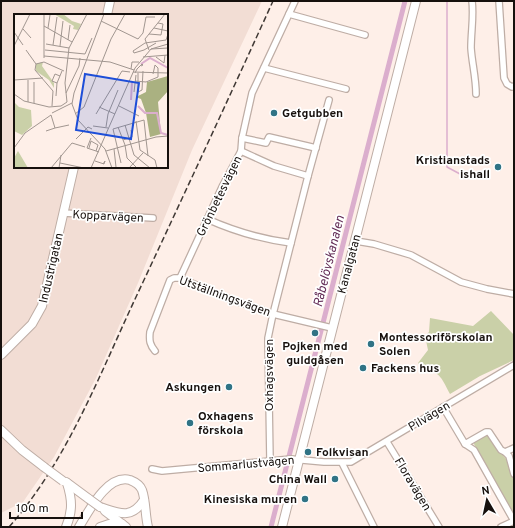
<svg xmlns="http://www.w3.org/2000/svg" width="515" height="528" font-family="Overpass,sans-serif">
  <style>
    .built { fill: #f2ddd4; fill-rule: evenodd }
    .green { fill: #cad0a8 }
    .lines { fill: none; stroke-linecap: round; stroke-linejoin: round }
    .stream { stroke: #dbaecd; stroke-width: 1.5 }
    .canal { stroke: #dbaecd; stroke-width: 5 }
    .street-casing { stroke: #beada5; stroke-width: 8 }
    .secondary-casing { stroke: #beada5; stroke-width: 10 }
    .street { stroke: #fff; stroke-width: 5.5 }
    .secondary { stroke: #fff; stroke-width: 8 }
    .rail { stroke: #403935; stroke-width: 1.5; stroke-dasharray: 6 3; stroke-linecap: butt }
    .secondary-bridge-casing { stroke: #beada5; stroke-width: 10; stroke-linecap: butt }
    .secondary-bridge { stroke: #fff; stroke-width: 8 }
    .poi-dot { fill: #307385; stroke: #fff; stroke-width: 1.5 }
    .labels { text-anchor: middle; stroke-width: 3.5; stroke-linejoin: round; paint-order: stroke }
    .poi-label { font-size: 12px; font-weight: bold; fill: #16100d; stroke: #fff; text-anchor: start }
    .street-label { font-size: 12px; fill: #16100d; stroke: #fff }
    .water-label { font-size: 13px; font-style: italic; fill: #642e57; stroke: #fff }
    .inset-river { fill: none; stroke: #dbaecd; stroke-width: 2 }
    .inset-road { fill: none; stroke: #a19690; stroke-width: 1 }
    .view { fill: #1d4ed8; fill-opacity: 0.15; stroke: #1d4ed8; stroke-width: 2 }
    .inset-edge { fill: none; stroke: #16100d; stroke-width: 2 }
  </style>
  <rect width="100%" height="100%" fill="#feefe8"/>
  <path class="built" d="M1 1H262L192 150 138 283 96 378 54 457 23 502 1 513ZM15 15H167V167H15Z"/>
  <g class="green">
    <path d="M491 311 514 335V360L480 376 450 394C443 381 440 370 424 370L418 363 428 350 425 336 429 332 430 318 473 326Z"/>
    <path d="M486 434H489L499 451 509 462 514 482V513H512L474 444V441Z"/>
  </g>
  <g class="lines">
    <path class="stream" d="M447 1V167L460 174"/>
    <path class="canal" d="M271 527 405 1"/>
    <defs>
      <g id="street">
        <path d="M472 1C474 16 471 32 471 48 472 63 476 78 476 94"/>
        <path d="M499 1 504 78 507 84 512 87 514 86"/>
        <path d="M289 14 365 35"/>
        <path d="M264 68 346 89"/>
        <path d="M242 138 266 143 269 137 316 148"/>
        <path d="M241 151 274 166 308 176"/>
        <path d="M63 213 153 218"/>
        <path d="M207 219C236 232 260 239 291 243"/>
        <path d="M356 241 374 244 411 255 461 282 487 289 514 294"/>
        <path d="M180 278 223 185 241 151 242 138 252 93 295 1"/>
        <path d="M155 351C150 345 149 341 150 332L170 280 174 278H180L224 297 273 314 332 328"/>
        <path d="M443 407 465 444 474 450 514 521"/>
        <path d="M387 442 439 527"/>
        <path d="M465 444 486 432H489L501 450 505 452 509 456 514 474"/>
        <path d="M505 452 514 448"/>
        <path d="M270 461 268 338 273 314 308 176 329 100"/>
        <path d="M342 463 374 527"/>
        <path d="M152 469 162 471 291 459 324 462H351L514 365"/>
        <path d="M501 527 514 521"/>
      </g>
      <g id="secondary">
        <path d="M107 15 110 1"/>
        <path d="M1 355 32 324 42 306 74 167"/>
        <path d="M1 430 22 450 44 467"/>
        <path d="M66 482 89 499"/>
        <path d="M100 507C119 513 131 520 144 500"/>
        <path d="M105 511 126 527"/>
        <path d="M66 527C73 511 72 499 67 483"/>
        <path d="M79 527C89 511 107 474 130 480 135 482 140 485 142 490 146 501 145 515 148 527"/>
        <path d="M100 527 109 524H122"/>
        <path d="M282 527 416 1"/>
      </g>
    </defs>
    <use href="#street" class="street-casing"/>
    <use href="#secondary" class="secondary-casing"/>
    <use href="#street" class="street"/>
    <use href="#secondary" class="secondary"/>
    <path class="rail" d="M9 527C67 461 99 376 136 297 182 199 228 100 273 1"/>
    <defs>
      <g id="secondary-bridge">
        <path d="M44 467 63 481"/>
        <path d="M89 499 100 507"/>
      </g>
    </defs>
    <use href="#secondary-bridge" class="secondary-bridge-casing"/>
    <use href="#secondary-bridge" class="secondary-bridge"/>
  </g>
  <g class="poi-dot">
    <circle cx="274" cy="113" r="4"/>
    <circle cx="498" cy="167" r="4"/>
    <circle cx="315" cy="333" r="4"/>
    <circle cx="371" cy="344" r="4"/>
    <circle cx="363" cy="368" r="4"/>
    <circle cx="229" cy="387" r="4"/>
    <circle cx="190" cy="423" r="4"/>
    <circle cx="308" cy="452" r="4"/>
    <circle cx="335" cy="479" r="4"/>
    <circle cx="305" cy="499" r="4"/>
  </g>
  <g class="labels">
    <g class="poi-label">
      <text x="282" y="117">Getgubben</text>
      <text x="490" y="164" text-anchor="end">Kristianstads<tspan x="490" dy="14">ishall</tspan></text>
      <text x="379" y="341">Montessoriförskolan<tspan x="379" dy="14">Solen</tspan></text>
      <text x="315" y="350" text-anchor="middle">Pojken med<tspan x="315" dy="14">guldgåsen</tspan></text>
      <text x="371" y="372">Fackens hus</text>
      <text x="221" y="391" text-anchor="end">Askungen</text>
      <text x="198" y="420">Oxhagens<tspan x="198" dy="14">förskola</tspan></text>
      <text x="316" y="456">Folkvisan</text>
      <text x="327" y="483" text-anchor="end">China Wall</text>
      <text x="297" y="503" text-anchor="end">Kinesiska muren</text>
    </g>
    <g class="street-label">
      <text transform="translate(219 196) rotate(-64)" y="4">Grönbetesvägen</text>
      <text transform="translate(108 216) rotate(3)" y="4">Kopparvägen</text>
      <text transform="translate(349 264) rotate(-75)" y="4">Kanalgatan</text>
      <text transform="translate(51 268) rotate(-77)" y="4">Industrigatan</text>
      <text transform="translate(225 296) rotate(20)" y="4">Utställningsvägen</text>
      <text transform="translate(269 375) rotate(-90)" y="4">Oxhagsvägen</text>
      <text transform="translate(429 416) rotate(-31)" y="4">Pilvägen</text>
      <text transform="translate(246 464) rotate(-5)" y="4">Sommarlustvägen</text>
      <text transform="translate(413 484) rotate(59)" y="4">Floravägen</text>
    </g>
    <g class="water-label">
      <text transform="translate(328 261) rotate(-76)" y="5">Råbelövskanalen</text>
    </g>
  </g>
  <g transform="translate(14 14)">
    <rect width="154" height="154" fill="#feefe8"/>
    <path d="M40 0H49L58 7 67 10 64 16 59 15 60 12ZM29 48 28 52 40 69V74L35 66 22 57V50ZM0 88 5 93 17 96 18 112 8 121 0 117ZM4 137 14 154H0V144Z" fill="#cad0a8"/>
    <path d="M154 62V77L144 88 147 120 136 123 132 99 127 85 122 83 132 78 133 68Z" fill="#aab181"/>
    <path class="inset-river" d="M127 50 136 44 154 54M117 86 118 68M124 92 131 99H143L147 119 154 121"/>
    <path class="inset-road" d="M30 0V44M90 0 60 79 58 90 64 106 91 135 98 154M87 7 124 25 129 19 132 3H141M30 12 58 28M34 14 36 1M140 14 154 17M9 15 17 24M0 18 9 31M135 20 147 21 149 10 144 9M54 26 56 11M32 30 55 34M39 31 43 3M0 32 16 0M46 32 49 7M137 35 154 34M12 36 22 50M31 36 71 40 78 24M135 36 131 25 151 0M119 37 131 29 152 26 154 20M119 37 120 39 130 36 142 29M30 42 96 48 120 56M129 43 154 41M142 43 150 49 151 41M30 48 22 50 21 56 39 77 38 92M30 48 50 57M117 55 118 48H125M119 58 154 59M121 59 123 55 128 50 129 51 127 52M0 66 29 64M14 66V88M121 67 132 68 144 63V54L141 51 139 60M20 68V89M43 69 38 67 41 60 46 62M120 78 122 61M124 78 128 76 129 57M124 78V59M52 79 65 52 66 44M0 80 10 87 35 93M42 82 43 69 48 57M105 92 125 102M35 93 47 92 53 88 51 69 55 34 73 0M85 93 101 100M38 99 58 89M61 100 70 93 97 25 111 0M82 100 108 57 116 58M122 107 126 136 141 146 143 154M111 111 120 141 136 154M79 112 94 114M92 113 94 100 104 76M104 113 111 131M41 114 55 111M99 115 130 106 132 125M99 115 107 149M32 117 41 114 37 101M77 124 73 134 85 138M62 125 74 113 78 115M132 125 134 142M109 126 118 123 117 116M111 131 113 144 123 154M0 134 11 119 37 101M75 134 77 127 84 131 82 137M100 135 102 153M92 137 142 123 154 122M81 147 90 150 91 147 89 150M46 149 70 154M37 154 58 129 71 133M45 154 47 141M77 154 121 54 137 35 154 30M115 154 129 139"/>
    <path class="view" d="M71 60 125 69 117 125 62 116Z"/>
    <rect width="154" height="154" class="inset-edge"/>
  </g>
  <rect width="515" height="528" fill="none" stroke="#16100d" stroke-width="4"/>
  <g transform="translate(487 500) rotate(351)" stroke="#ffffff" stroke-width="3" paint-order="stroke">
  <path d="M0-3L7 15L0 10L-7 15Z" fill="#16100d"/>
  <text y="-6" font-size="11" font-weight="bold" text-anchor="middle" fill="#16100d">N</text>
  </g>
  <path d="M10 512v6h72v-6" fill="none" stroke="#16100d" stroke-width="2"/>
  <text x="16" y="512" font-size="12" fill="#16100d" stroke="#ffffff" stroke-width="3" paint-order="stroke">100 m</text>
</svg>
